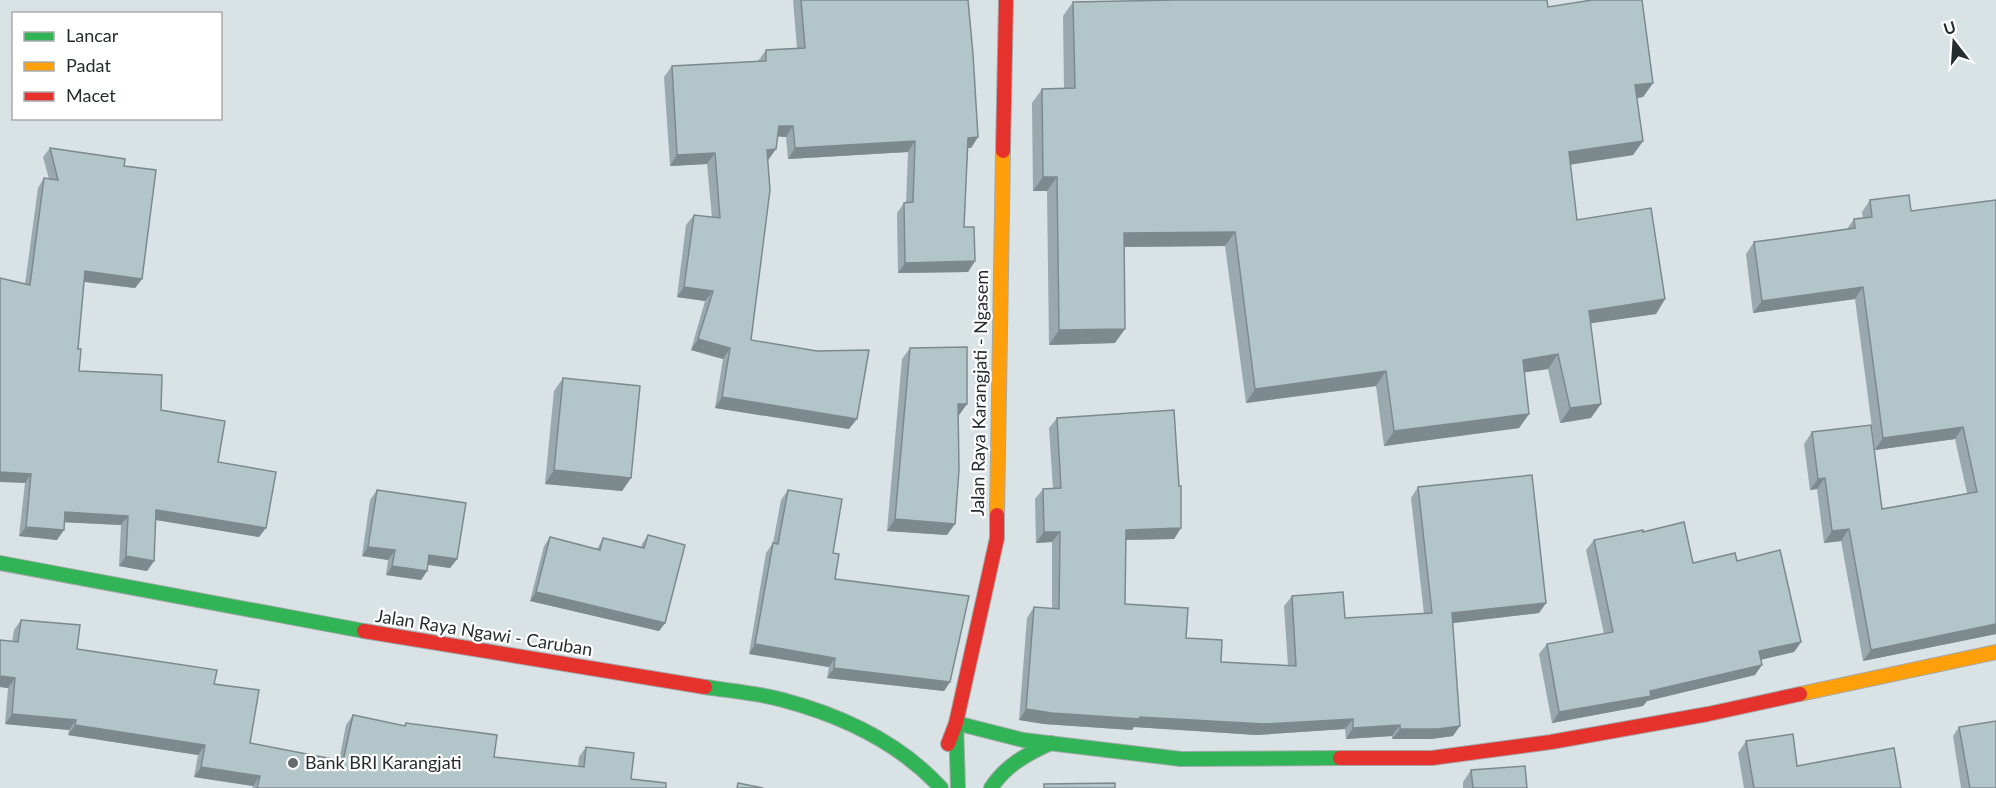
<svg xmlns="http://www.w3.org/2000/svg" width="1996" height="788" font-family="Lato,sans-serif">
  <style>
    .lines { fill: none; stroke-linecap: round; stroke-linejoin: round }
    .fast-casing { stroke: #a3a9ab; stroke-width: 16 }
    .slow-casing { stroke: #a3a9ab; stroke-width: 16 }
    .jam-casing { stroke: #a3a9ab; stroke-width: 16 }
    .fast { stroke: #30b455; stroke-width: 14 }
    .slow { stroke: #ff9f0a; stroke-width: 14 }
    .jam { stroke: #e5322d; stroke-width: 14 }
    .wall { fill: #99a9ad }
    .shaded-wall { fill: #7d8a8d }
    .building { fill: #b2c5c9; stroke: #7d8a8d; stroke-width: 1.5 }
    .poi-dot { fill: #656c6e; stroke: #fff; stroke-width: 2 }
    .labels { text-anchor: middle; stroke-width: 4.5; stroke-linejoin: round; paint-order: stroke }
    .street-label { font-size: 18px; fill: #272d2f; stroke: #fff }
    .poi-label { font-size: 18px; fill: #272d2f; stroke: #fff; text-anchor: start }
  </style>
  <rect width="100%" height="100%" fill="#d9e2e4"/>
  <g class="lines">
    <defs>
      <g id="fast">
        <path d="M0 563 364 631"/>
        <path d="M705 687C731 691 758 693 783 700 843 716 899 742 941 788"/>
        <path d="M958 788 956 723 1023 740 1181 759 1340 758"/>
        <path d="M991 788C1006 765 1027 754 1051 743"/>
      </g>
      <g id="slow">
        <path d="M997 515 1003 151"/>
        <path d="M1800 694 1996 652"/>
      </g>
      <g id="jam">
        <path d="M1003 151 1006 0"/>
        <path d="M364 631 705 687"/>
        <path d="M948 744 956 723 997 538V515"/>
        <path d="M1340 758H1432L1551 742 1708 714 1800 694"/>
      </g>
    </defs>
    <use href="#fast" class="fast-casing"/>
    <use href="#slow" class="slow-casing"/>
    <use href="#jam" class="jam-casing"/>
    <use href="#fast" class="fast"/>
    <use href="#slow" class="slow"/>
    <use href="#jam" class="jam"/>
  </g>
  <g class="wall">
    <path d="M793 0H968L978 137 971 148H968L964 227 975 261 968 272 898 273 897 213 904 203H906L908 152 788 159 786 137 777 136 776 149 768 160 751 340 849 429 715 408 723 359 691 350 705 301 677 297 686 225 694 215 712 217 707 164 670 166 664 77 672 66 758 61 766 50 797 48Z"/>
    <path d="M1073 2 1548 7 1653 83 1643 97 1637 98 1643 141 1633 155 1570 165 1577 220 1665 299 1656 314 1590 323 1591 418 1560 423 1548 369 1524 372 1529 414 1519 428 1384 446 1376 386 1246 403 1225 246 1124 247 1115 343 1049 345 1047 191H1033L1032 103 1042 89H1064L1063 16Z"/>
    <path d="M50 148 124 166 142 279 135 288 84 282 78 349 79 371 161 410 218 462 259 537 156 520 154 561 147 571 119 566 121 525 65 522 57 540 19 536 25 483V284L38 188 44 178 49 179 43 157Z"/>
    <path d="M1870 200 1911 211 1996 200V634L1863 661 1841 541 1824 543 1817 489 1810 490 1804 444 1812 432 1882 509 1967 493 1955 439 1875 450 1855 299 1753 313 1746 254 1754 242 1847 229 1854 219 1863 218 1862 212Z"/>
    <path d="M910 348 967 404 959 415H958L947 535 887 531 902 359Z"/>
    <path d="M563 378 631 478 622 491 545 484 554 391Z"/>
    <path d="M1057 418 1181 528 1174 539 1126 540 1125 604 1186 638 1221 662 1288 666 1284 606 1292 596 1345 618 1424 614 1411 498 1418 487 1546 603 1539 613 1453 623V736L1431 739H1392V736L1346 739 1345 729 1257 735 1134 727 1132 730 1044 724 1019 720 1027 618 1034 607 1052 609V542L1036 543 1035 499 1043 489H1053L1049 428Z"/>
    <path d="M377 490 457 559 450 568 428 565 427 571 421 580 386 575 388 560 362 556 370 500Z"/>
    <path d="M788 490 833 553 835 579 950 682 944 691 827 678 829 667 749 654 766 553 773 543 781 500Z"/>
    <path d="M1643 532 1693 563 1737 561 1801 642 1794 652 1761 659 1755 675 1647 701 1643 706 1552 723 1539 654 1547 644 1604 634 1586 550 1594 540Z"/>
    <path d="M648 535 665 623 659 631 530 601 544 546 550 537 597 549 603 538 641 547 642 544Z"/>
    <path d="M21 620 77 649 214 684 250 743 339 761 346 725 353 715 404 726 406 723 494 757 578 767 579 757 586 747 631 779 666 788H252L253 786 194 777 198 755 68 735 69 730 5 724 8 688 0 687V640L12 642 14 630Z"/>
    <path d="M1959 727 1996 788H1961L1953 736Z"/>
    <path d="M1746 741 1797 766 1901 788H1744L1738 753Z"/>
    <path d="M1471 770 1527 788H1463V782Z"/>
  </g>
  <g class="shaded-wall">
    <path d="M1653 83 1643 97 1625 100 1635 85Z"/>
    <path d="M779 126H793L786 137 771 136Z"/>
    <path d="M978 137 971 148H961L968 138Z"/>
    <path d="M915 141 908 152 788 159 795 148Z"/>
    <path d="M1643 141 1633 155 1559 166 1569 152Z"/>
    <path d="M776 149 768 160 767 150Z"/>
    <path d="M715 153 707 164 670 166 677 155Z"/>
    <path d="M1043 177H1057L1047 191H1033Z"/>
    <path d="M1235 232 1225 246 1114 247 1124 233Z"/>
    <path d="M975 261 968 272 898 273 905 263Z"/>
    <path d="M85 271 142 279 135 288 78 281Z"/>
    <path d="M684 287 713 291 705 301 677 297Z"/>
    <path d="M1863 287 1855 299 1753 313 1762 301Z"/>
    <path d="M1665 299 1656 314 1579 325 1589 311Z"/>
    <path d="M1125 329 1115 343 1049 345 1059 330Z"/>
    <path d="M698 339 730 348 723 359 691 350Z"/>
    <path d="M1558 354 1548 369 1513 374 1523 360Z"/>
    <path d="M1386 371 1376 386 1246 403 1255 389Z"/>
    <path d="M722 397 857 419 849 429 715 408Z"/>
    <path d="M958 404H967L959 415H950Z"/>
    <path d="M1601 404 1591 418 1560 423 1570 408Z"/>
    <path d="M1529 414 1519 428 1384 446 1394 431Z"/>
    <path d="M1963 427 1955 439 1875 450 1883 438Z"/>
    <path d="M554 470 631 478 622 491 545 484Z"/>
    <path d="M0 472 31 474 25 483 0 482Z"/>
    <path d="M1825 478 1817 489 1810 490 1818 479Z"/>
    <path d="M156 510 266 528 259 537 150 519Z"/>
    <path d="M65 512 128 516 121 525 59 522Z"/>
    <path d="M895 519 955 524 947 535 887 531Z"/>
    <path d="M26 527 64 530 57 540 19 536Z"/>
    <path d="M1181 528 1174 539 1119 540 1126 530Z"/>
    <path d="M1849 529 1841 541 1824 543 1832 531Z"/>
    <path d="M1044 532H1060L1052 542 1036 543Z"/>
    <path d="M368 547 395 550 388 560 362 556Z"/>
    <path d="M429 555 457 559 450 568 423 564Z"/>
    <path d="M126 556 154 561 147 571 119 566Z"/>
    <path d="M392 566 427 571 421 580 386 575Z"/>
    <path d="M536 592 665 623 659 631 530 601Z"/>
    <path d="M1546 603 1539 613 1445 624 1452 613Z"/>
    <path d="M1996 624V634L1863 661 1871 650Z"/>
    <path d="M1801 642 1794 652 1752 662 1759 651Z"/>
    <path d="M755 644 835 658 829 667 749 654Z"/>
    <path d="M1762 665 1755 675 1647 701 1643 706 1552 723 1559 712Z"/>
    <path d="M834 668 950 682 944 691 827 678Z"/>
    <path d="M0 676 15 678 8 688 0 687Z"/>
    <path d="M1026 709 1140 717 1353 719 1345 729 1257 735 1134 727 1132 730 1044 724 1019 720Z"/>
    <path d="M12 714 76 720 69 730 5 724Z"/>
    <path d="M75 725 205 745 198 755 68 735Z"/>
    <path d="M1400 725 1392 736 1346 739 1353 728Z"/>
    <path d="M1460 726 1453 736 1431 739H1392L1400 729Z"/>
    <path d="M201 767 260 776 253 786 194 777Z"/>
  </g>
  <g class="building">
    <path d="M801 0H968L973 54 978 137 968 138 964 227H974L975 261 905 263 904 203 913 202 915 141 795 148 793 126H779L776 149 767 150 770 190 751 340 817 351 869 350 857 419 722 397 730 348 698 339 713 291 684 287 694 215 720 218 715 153 677 155 672 66 766 61V50L805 48Z"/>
    <path d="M1174 0H1547L1548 7 1592 0H1642L1653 83 1635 85 1643 141 1569 152 1577 220 1651 208 1665 299 1589 311 1601 404 1570 408 1558 354 1523 360 1529 414 1394 431 1386 371 1255 389 1235 232 1124 233 1125 329 1059 330 1057 177H1043L1042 89 1075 88 1073 2Z"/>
    <path d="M50 148 125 159 124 166 156 170 142 279 85 271 78 349H81L79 371 162 375 161 410 225 421 218 462 276 472 266 528 156 510 154 561 126 556 128 516 65 512 64 530 26 527 31 474 0 472V278L30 285 44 178 58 180Z"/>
    <path d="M1909 195 1911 211 1996 200V624L1871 650 1849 529 1832 531 1825 478 1818 479 1812 432 1871 425 1882 509 1977 492 1963 427 1883 438 1863 287 1762 301 1754 242 1855 228 1854 219 1872 217 1870 200Z"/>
    <path d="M967 347V404H958L959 470 955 524 895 519 910 348Z"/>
    <path d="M563 378 640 386 631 478 554 470Z"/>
    <path d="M1174 410 1179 486H1181V528L1126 530 1125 604 1188 608 1186 638 1222 640 1221 662 1296 666 1292 596 1343 592 1345 618 1432 613 1418 487 1532 475 1546 603 1452 613 1460 726 1438 729H1400V725L1353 728V719L1264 724 1140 717V719L1052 713 1026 709 1034 607 1059 609 1060 532H1044L1043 489 1061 488 1057 418Z"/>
    <path d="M377 490 466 503 457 559 429 555 427 571 392 566 395 550 368 547Z"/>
    <path d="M788 490 842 499 833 553 839 554 835 579 969 596 950 682 834 668 835 658 755 644 773 543 778 544Z"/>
    <path d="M1684 522 1693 563 1735 553 1737 561 1780 550 1801 642 1759 651 1762 665 1650 691 1651 696 1559 712 1547 644 1613 632 1594 540 1643 530V532Z"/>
    <path d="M648 535 685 545 665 623 536 592 550 537 600 550 603 538 644 548Z"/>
    <path d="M21 620 80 625 77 649 217 670 214 684 259 690 250 743 343 761 353 715 405 726 406 723 497 735 494 757 584 767 586 747 634 753 631 779 666 783V788H257L260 776 201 767 205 745 75 725 76 720 12 714 15 678 0 676V640L18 642Z"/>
    <path d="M1996 721V788H1970L1959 727Z"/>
    <path d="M1793 734 1797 766 1894 748 1901 788H1754L1746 741Z"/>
    <path d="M1525 766 1527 788H1473L1471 770Z"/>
    <path d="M738 783 763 788H737Z"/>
    <path d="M1115 783V788H1044V784Z"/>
  </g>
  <circle class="poi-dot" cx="293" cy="763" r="6"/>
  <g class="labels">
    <g class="street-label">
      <text transform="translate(980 393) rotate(-89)" y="6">Jalan Raya Karangjati - Ngasem</text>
      <text transform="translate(484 633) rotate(9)" y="6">Jalan Raya Ngawi - Caruban</text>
    </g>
    <g class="poi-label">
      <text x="305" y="769">Bank BRI Karangjati</text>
    </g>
  </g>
  <rect x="12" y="12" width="210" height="108" fill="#ffffff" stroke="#a9abac" stroke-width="1.5"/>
  <rect x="24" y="32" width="30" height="9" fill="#30b455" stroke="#a9abac" stroke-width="1.5"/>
  <text x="66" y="42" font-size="18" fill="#272d2f">Lancar</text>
  <rect x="24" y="62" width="30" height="9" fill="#ff9f0a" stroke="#a9abac" stroke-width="1.5"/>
  <text x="66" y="72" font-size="18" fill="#272d2f">Padat</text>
  <rect x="24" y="92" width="30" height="9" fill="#e5322d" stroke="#a9abac" stroke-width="1.5"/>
  <text x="66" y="102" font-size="18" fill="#272d2f">Macet</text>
  <g transform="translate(1954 42) rotate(343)" stroke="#ffffff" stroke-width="4.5" paint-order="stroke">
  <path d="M0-4.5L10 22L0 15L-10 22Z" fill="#272d2f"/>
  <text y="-9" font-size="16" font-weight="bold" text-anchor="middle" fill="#272d2f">U</text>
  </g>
</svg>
